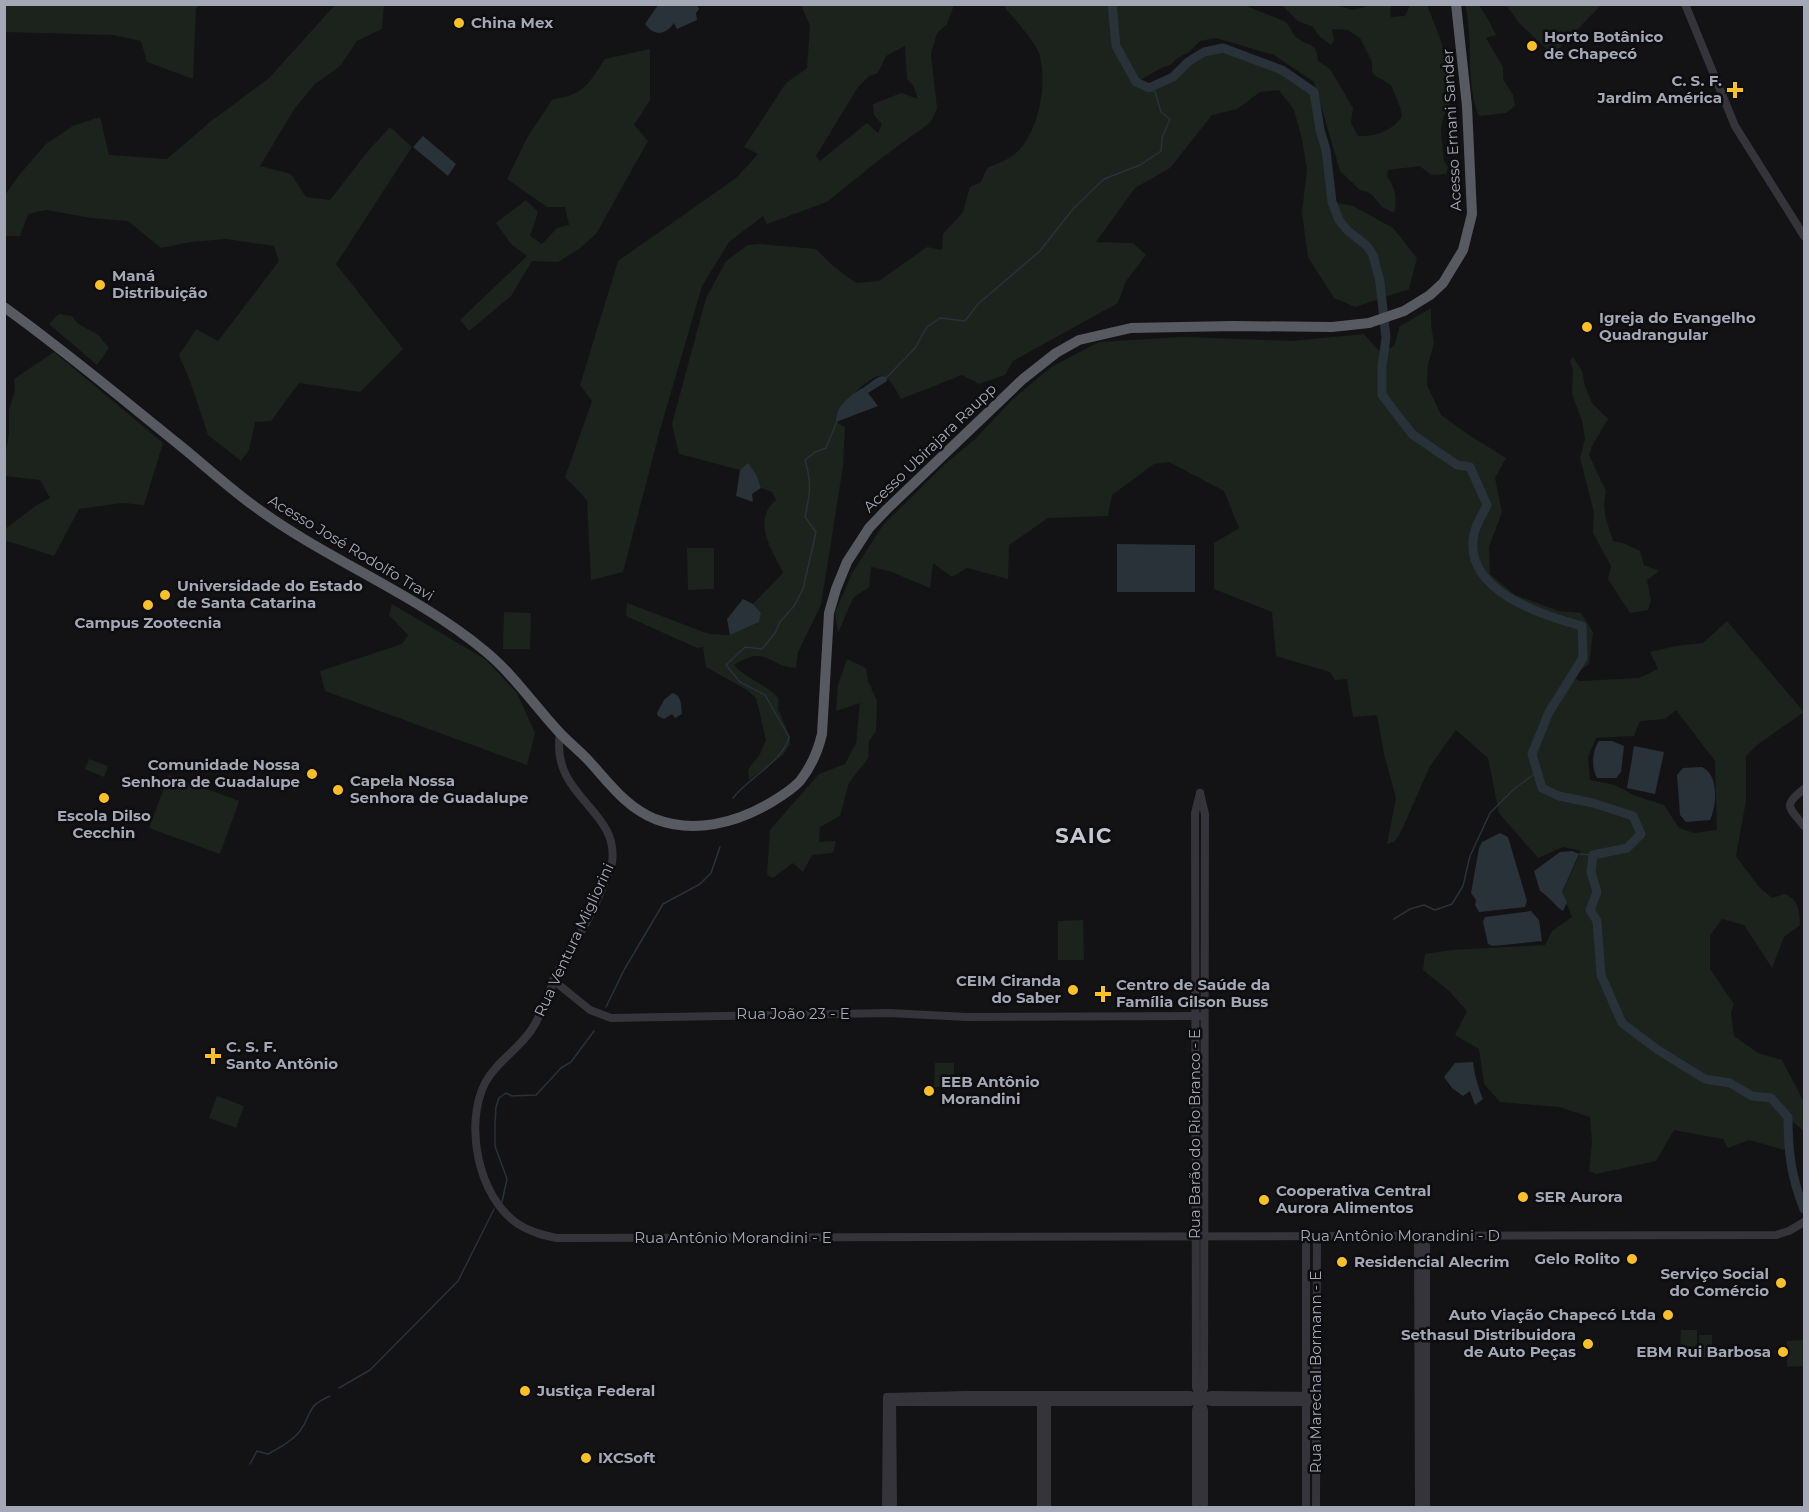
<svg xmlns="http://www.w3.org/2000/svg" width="1809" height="1512" font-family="Montserrat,sans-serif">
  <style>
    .green { fill: #1b231c; fill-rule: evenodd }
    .water { fill: #293139 }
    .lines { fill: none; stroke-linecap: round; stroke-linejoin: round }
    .stream { stroke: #293139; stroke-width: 1.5 }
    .river { stroke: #293139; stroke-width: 9 }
    .tertiary { stroke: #34343a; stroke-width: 8 }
    .trunk { stroke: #585a62; stroke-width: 10 }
    .poi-dot { fill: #fac026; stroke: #0e0e10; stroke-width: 2 }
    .labels { text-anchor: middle; stroke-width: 5; stroke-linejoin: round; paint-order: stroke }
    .poi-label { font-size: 15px; font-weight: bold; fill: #a4a8b6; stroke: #0e0e10; text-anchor: start }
    .street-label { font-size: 15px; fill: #a4a8b6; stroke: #0e0e10 }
    .district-label { font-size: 21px; font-weight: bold; letter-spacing: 1.5px; fill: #c5c8d2; stroke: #0e0e10 }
  </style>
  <rect width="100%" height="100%" fill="#131315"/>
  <g class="green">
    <path d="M5 4 199 5 196 9 193 79 147 62 141 41 113 35 5 32Z"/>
    <path d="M1242 4 1284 21C1291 25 1291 32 1296 37 1309 48 1317 41 1318 61L1330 69 1353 108 1351 123 1358 136C1376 137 1391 131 1402 117L1400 107 1391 85 1374 75 1372 70V62L1360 38 1348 30 1332 29 1334 40 1331 45 1319 36 1313 27 1298 21 1282 5H1335L1354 10 1370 5H1392L1390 10 1391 17 1405 16 1410 5H1427L1441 41 1451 86 1450 104 1443 117 1441 131 1444 161 1448 167 1446 174 1431 175 1420 166 1388 170 1387 177C1396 187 1397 200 1394 213L1382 207 1373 196 1368 192 1360 190 1340 171 1314 82 1274 55 1216 38 1200 41 1189 52 1176 59 1171 65 1163 67 1137 82 1149 88 1173 77 1188 62 1204 52 1223 48 1282 70 1314 92 1320 130 1326 150 1332 202 1353 206 1393 228 1417 258 1409 289 1355 307 1334 298 1308 257 1302 213 1307 169 1302 139 1294 110 1279 90 1260 92 1237 109 1212 115 1170 168 1135 188 1096 242 1133 243 1146 255 1126 281 1118 303 1013 361 1005 375 979 384 962 375 901 399C897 393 891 378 883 376 870 373 844 404 836 415V422L845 427 843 466 821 605 798 652 796 668C767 666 767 644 734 665 747 680 767 684 779 699L778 709 790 737V745L783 755 749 780 748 770 760 754 766 740 756 698 747 690 706 667 703 647 697 648 626 616 627 603 709 634 729 635 759 622 761 613 753 604 783 573C772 549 751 521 776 500L772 492 761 488 756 474 748 464 740 470 679 454 672 424 706 298 726 261 748 245 759 244 816 249 833 266 856 283 879 281 927 247 942 250 943 234 963 212 970 187 981 182 987 168C996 164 1009 160 1016 153 1039 132 1048 83 1039 53 1036 43 1011 15 1003 5Z"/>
    <path d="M335 5H384L382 29 357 41 340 66 315 84 295 108 260 166 291 174 306 197 330 200 368 151 390 127 412 147 336 264 403 349 360 392 299 383 271 421 255 422 249 450 241 461 208 435 190 381 179 355 196 329 218 341 279 261 274 246 226 239 191 242 161 248 128 221 91 218 46 210 28 214 20 236H5V195L20 174 46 144 73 126 100 117 109 155 167 159 210 122 269 78Z"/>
    <path d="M801 5H954L947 24 937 33 931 54 937 108 931 122 879 160 827 202 767 224 763 216 729 242 702 286 660 430 623 572 591 580 587 500 565 477 592 401 580 385 618 261 736 178 758 154 744 147 786 83 807 68 810 26ZM905 46 907 79 913 85 918 99 901 93 873 104 874 115 882 124 878 133 867 123 820 161 816 156 858 87 869 76 878 73 886 56Z"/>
    <path d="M1465 5H1479L1488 19 1496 35 1486 38 1503 67V79L1513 95 1515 106 1506 113 1479 116C1465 85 1474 39 1465 5Z"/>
    <path d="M1506 5H1601L1553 55 1519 23Z"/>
    <path d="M650 49V100L634 125 648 141 596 234 579 249 558 262 532 261 511 296 469 331 460 320 527 256 511 244 496 223 526 200 538 212 530 236 542 244 557 228 569 225 565 207H547L507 179 528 136 553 99C585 95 588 84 605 59Z"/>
    <path d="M1431 308V325L1434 343 1428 365 1427 385 1441 415 1466 433 1506 458 1495 478 1502 512 1489 547 1490 574 1515 595 1559 611 1581 613 1593 632 1589 664 1572 677 1580 681 1639 678 1658 669 1650 652 1676 646 1703 643 1727 621 1804 712 1757 745 1746 756V801L1736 856 1759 887 1772 898 1785 894C1799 900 1799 910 1800 925L1784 937 1772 968 1744 925 1722 919 1710 936V969L1734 1004 1731 1013 1734 1036 1758 1053 1782 1060 1804 1102V1131L1788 1118V1151L1749 1140 1728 1148 1723 1139 1674 1130 1656 1161 1596 1174 1589 1171 1592 1143 1590 1117 1559 1107 1500 1102 1484 1084 1479 1049 1455 1035 1467 1011 1450 992 1423 970 1425 954 1452 950 1545 945 1552 931 1572 917 1562 893 1581 851 1563 847 1538 858 1499 813 1488 758 1456 730 1430 766 1400 834 1394 842 1387 844 1396 798 1384 754 1377 715 1353 717 1347 679 1335 680 1330 672 1276 656 1272 612 1214 589V543L1239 528 1224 491 1169 462 1154 464 1112 495 1108 516 1048 518 1009 545 1008 579 967 568 952 577 933 563 930 588 889 571 871 567 869 587 853 598 838 633 835 613 852 573 883 525 944 465 975 439 1012 400 1051 367 1099 342 1183 337 1292 341 1364 334 1380 352 1394 346 1400 326ZM1676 710 1715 761 1717 830 1694 833 1679 828 1664 805 1636 796 1615 785 1590 780 1588 757 1596 738 1634 736 1640 721 1665 719Z"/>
    <path d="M59 314 72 316 77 323 98 335 109 348 97 365 49 324Z"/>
    <path d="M54 352 163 443 144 505 122 503 79 509 54 556 4 540 5 529 37 505 50 498 40 480 5 476V456L9 435V410L15 391 14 379Z"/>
    <path d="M1573 357 1582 371 1585 386 1592 403 1608 419 1592 446 1589 455 1606 491 1604 505 1606 519 1613 541 1623 543 1640 551 1644 565 1659 571 1647 580 1651 600 1648 610 1630 613 1608 579 1611 566 1593 533 1594 512 1580 458 1585 439 1582 421 1572 394 1573 370 1570 361Z"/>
    <path d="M687 548H714V589L688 590Z"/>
    <path d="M392 604 485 659 517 693 535 733 527 765 325 691 320 671 402 644 408 635 389 615Z"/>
    <path d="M504 612 531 613 530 649H503Z"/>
    <path d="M847 659 866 668 868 681 877 701 876 731 869 741 868 758 849 783 840 816 820 827 819 842 836 841 833 853 812 855 803 872 793 863 773 878 767 875 770 830 819 774 845 764 856 743 860 703 836 711 838 685Z"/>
    <path d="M89 759 108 766 104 777 85 769Z"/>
    <path d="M169 775 239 801 220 854 149 828Z"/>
    <path d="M1083 920 1084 960H1058V921Z"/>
    <path d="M935 1063H954V1087H934Z"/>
    <path d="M217 1096 244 1106 236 1128 209 1118Z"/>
    <path d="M1681 1330H1697V1349H1680Z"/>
    <rect x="1699" y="1335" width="13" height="22"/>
    <path d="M1803 1340V1366L1787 1367V1341Z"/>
  </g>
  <g class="water">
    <path d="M658 5H697L699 9 696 13 697 20 677 29 674 23C665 36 654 36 645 24Z"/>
    <path d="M423 136 456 164 448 176 413 147Z"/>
    <path d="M882 376 887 377V381L868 393 878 406 836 422C835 406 850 396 861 389 869 385 874 378 882 376Z"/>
    <path d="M748 463 756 474 761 488 752 494 753 502 736 496 740 470Z"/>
    <path d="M1117 544 1195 545V592H1117Z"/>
    <path d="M743 599 753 604 761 613 759 622 730 635 727 619Z"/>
    <path d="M672 693C682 695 681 705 682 714L675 718 672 714 664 719 658 716 657 713 664 700Z"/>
    <path d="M1599 741H1612L1624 746 1621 772 1616 778H1597C1591 767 1592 751 1599 741Z"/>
    <path d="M1634 746 1664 752 1655 794 1627 788Z"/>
    <path d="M1702 767C1719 775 1717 805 1710 820L1686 822 1680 815 1677 775 1683 768Z"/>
    <path d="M1500 833 1508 837 1527 901 1525 907 1479 912 1475 905 1476 900 1471 893 1479 848 1482 842Z"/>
    <path d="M1572 851 1579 854 1562 892 1567 902 1563 911C1554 905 1550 897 1540 891L1534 871 1560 852Z"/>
    <path d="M1531 911 1539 920 1542 941 1493 946 1488 944 1483 922 1485 917Z"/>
    <path d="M1473 1062C1474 1073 1479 1090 1483 1099L1475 1105 1470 1091 1463 1096 1452 1088 1444 1077 1455 1063Z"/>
  </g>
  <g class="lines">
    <g class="stream">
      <path d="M887 377 915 348 927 327 940 318 965 321 978 304 1040 251 1073 209 1104 179 1140 165 1161 151 1162 138 1170 119 1161 112 1155 92 1149 88"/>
      <path d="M733 798C749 777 782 763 789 737L765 695 740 682 726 665 745 647 762 649 775 633 780 622 794 606 803 589 816 532 805 517C810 494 812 483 805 460L815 452 826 448 837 421"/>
      <path d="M1579 854 1593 855"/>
      <path d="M1394 919 1410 909 1424 905 1435 910 1452 904 1463 886 1470 856 1490 813 1514 789 1537 772"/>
      <path d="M606 1007 624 970 663 904 700 884 711 873 720 847"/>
      <path d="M502 1202 507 1179 495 1146V1124L496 1107 499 1098 506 1093 512 1096 536 1095 561 1068 571 1062 594 1031"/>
      <path d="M339 1388 370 1370 458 1281 494 1209"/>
      <path d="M250 1464 257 1451 268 1454C279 1448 292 1441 300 1431 313 1413 305 1407 330 1396"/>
    </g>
    <path class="river" d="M1112 4 1116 46 1136 82 1149 88 1173 77 1188 62 1204 52 1223 48 1282 70 1314 92 1320 130 1326 150 1332 202 1339 220 1347 230 1367 246 1373 255 1380 282 1386 338 1382 366V395L1412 434 1457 465 1470 467 1487 505C1483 514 1476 524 1474 534 1462 590 1541 615 1582 626L1583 658 1549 712 1532 754 1542 788 1559 796 1593 803 1633 816 1641 834 1627 848 1593 855 1591 872 1597 892 1590 910 1597 921 1601 975 1622 1023 1658 1050 1705 1079 1730 1083 1752 1096 1771 1098 1788 1117C1788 1151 1791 1177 1804 1209"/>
    <g class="tertiary">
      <path d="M1685 4 1735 126 1804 236"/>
      <path d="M560 734C550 797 620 809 612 863 604 885 594 910 582 930 577 939 570 947 565 957 553 978 547 1002 535 1024 523 1047 497 1060 485 1083 464 1125 478 1197 518 1224 530 1232 543 1235 556 1238L1776 1235 1789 1231 1804 1222"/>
      <path d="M1804 789C1782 806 1789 807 1804 826"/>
      <path d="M1200 793 1205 814 1204 1388 1200 1399 1204 1410V1504"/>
      <path d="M553 980 590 1010 611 1018 889 1013 967 1017 1200 1016"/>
      <path d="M1306 1236V1508"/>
      <path d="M1418 1236 1419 1508"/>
      <path d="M1426 1236V1508"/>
      <path d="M892 1398 893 1504"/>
      <path d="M887 1402H1190L1200 1399 1211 1402H1316"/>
      <path d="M886 1504 887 1397 967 1395H1190L1200 1399 1211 1395 1316 1396"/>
      <path d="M1196 1504V1410L1200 1399 1196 1387 1195 813 1200 793"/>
      <path d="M1041 1508V1398"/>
      <path d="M1047 1508V1400"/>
      <path d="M1316 1508 1317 1236"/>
    </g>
    <path class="trunk" d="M4 307C64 350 120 397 177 443 203 464 228 487 254 506 327 560 415 593 485 651 513 674 534 705 559 732 568 742 580 751 589 761 610 784 626 807 655 819 694 834 736 823 770 803 780 797 792 790 800 781 811 767 818 751 822 734L829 613 836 589 847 562 869 528 887 509 1023 379 1056 353 1079 340 1131 328 1233 326 1332 327 1369 323 1404 311 1430 295 1443 283 1463 250 1472 214 1467 106 1456 4"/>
  </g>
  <g class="poi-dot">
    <circle cx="459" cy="23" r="6"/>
    <circle cx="1532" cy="46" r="6"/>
    <path d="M1732 81h6v6h6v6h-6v6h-6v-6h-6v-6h6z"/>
    <circle cx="100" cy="285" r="6"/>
    <circle cx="1587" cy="327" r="6"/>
    <circle cx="165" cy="595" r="6"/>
    <circle cx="148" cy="605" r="6"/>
    <circle cx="312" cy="774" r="6"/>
    <circle cx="338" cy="790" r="6"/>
    <circle cx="104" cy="798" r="6"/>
    <circle cx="1073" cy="990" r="6"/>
    <path d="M1100 985h6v6h6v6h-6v6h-6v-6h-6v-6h6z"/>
    <path d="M210 1047h6v6h6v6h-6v6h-6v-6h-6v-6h6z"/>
    <circle cx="929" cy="1091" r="6"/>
    <circle cx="1523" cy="1197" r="6"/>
    <circle cx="1264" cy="1200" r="6"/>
    <circle cx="1632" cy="1259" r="6"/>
    <circle cx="1342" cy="1262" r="6"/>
    <circle cx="1781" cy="1283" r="6"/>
    <circle cx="1668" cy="1315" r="6"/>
    <circle cx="1588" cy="1344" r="6"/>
    <circle cx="1783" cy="1352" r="6"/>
    <circle cx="525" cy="1391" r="6"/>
    <circle cx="586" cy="1458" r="6"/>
  </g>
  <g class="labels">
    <g class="poi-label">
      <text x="471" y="28">China Mex</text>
      <text x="1544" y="42">Horto Botânico<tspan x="1544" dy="17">de Chapecó</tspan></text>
      <text x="1722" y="86" text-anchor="end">C. S. F.<tspan x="1722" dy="17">Jardim América</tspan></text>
      <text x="112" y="281">Maná<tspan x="112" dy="17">Distribuição</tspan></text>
      <text x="1599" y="323">Igreja do Evangelho<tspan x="1599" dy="17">Quadrangular</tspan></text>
      <text x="177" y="591">Universidade do Estado<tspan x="177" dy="17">de Santa Catarina</tspan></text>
      <text x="148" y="628" text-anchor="middle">Campus Zootecnia</text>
      <text x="300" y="770" text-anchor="end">Comunidade Nossa<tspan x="300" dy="17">Senhora de Guadalupe</tspan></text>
      <text x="350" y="786">Capela Nossa<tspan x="350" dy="17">Senhora de Guadalupe</tspan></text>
      <text x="104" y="821" text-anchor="middle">Escola Dilso<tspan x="104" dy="17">Cecchin</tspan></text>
      <text x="1061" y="986" text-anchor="end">CEIM Ciranda<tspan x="1061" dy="17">do Saber</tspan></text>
      <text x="1116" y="990">Centro de Saúde da<tspan x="1116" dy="17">Família Gilson Buss</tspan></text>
      <text x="226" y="1052">C. S. F.<tspan x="226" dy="17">Santo Antônio</tspan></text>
      <text x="941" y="1087">EEB Antônio<tspan x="941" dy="17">Morandini</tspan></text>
      <text x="1276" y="1196">Cooperativa Central<tspan x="1276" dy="17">Aurora Alimentos</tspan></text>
      <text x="1535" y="1202">SER Aurora</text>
      <text x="1620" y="1264" text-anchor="end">Gelo Rolito</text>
      <text x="1354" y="1267">Residencial Alecrim</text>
      <text x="1769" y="1279" text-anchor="end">Serviço Social<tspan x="1769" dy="17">do Comércio</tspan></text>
      <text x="1656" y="1320" text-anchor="end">Auto Viação Chapecó Ltda</text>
      <text x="1576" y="1340" text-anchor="end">Sethasul Distribuidora<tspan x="1576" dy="17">de Auto Peças</tspan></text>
      <text x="1771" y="1357" text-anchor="end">EBM Rui Barbosa</text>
      <text x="537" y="1396">Justiça Federal</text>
      <text x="598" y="1463">IXCSoft</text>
    </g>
    <g class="street-label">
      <text transform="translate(1452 130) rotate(-93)" y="5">Acesso Ernani Sander</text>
      <text transform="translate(930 448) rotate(-44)" y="5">Acesso Ubirajara Raupp</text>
      <text transform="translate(351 548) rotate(31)" y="5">Acesso José Rodolfo Travi</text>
      <text transform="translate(574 940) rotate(-65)" y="5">Rua Ventura Migliorini</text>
      <text x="793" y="1019">Rua João 23 - E</text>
      <text transform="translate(1195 1134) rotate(-90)" y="5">Rua Barão do Rio Branco - E</text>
      <text x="1400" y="1241">Rua Antônio Morandini - D</text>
      <text x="733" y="1243">Rua Antônio Morandini - E</text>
      <text transform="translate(1316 1372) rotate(-90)" y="5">Rua Marechal Bormann - E</text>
    </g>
    <g class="district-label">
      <text x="1084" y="843">SAIC</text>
    </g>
  </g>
  <rect width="1809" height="1512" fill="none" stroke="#a4a8b6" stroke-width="12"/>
</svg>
